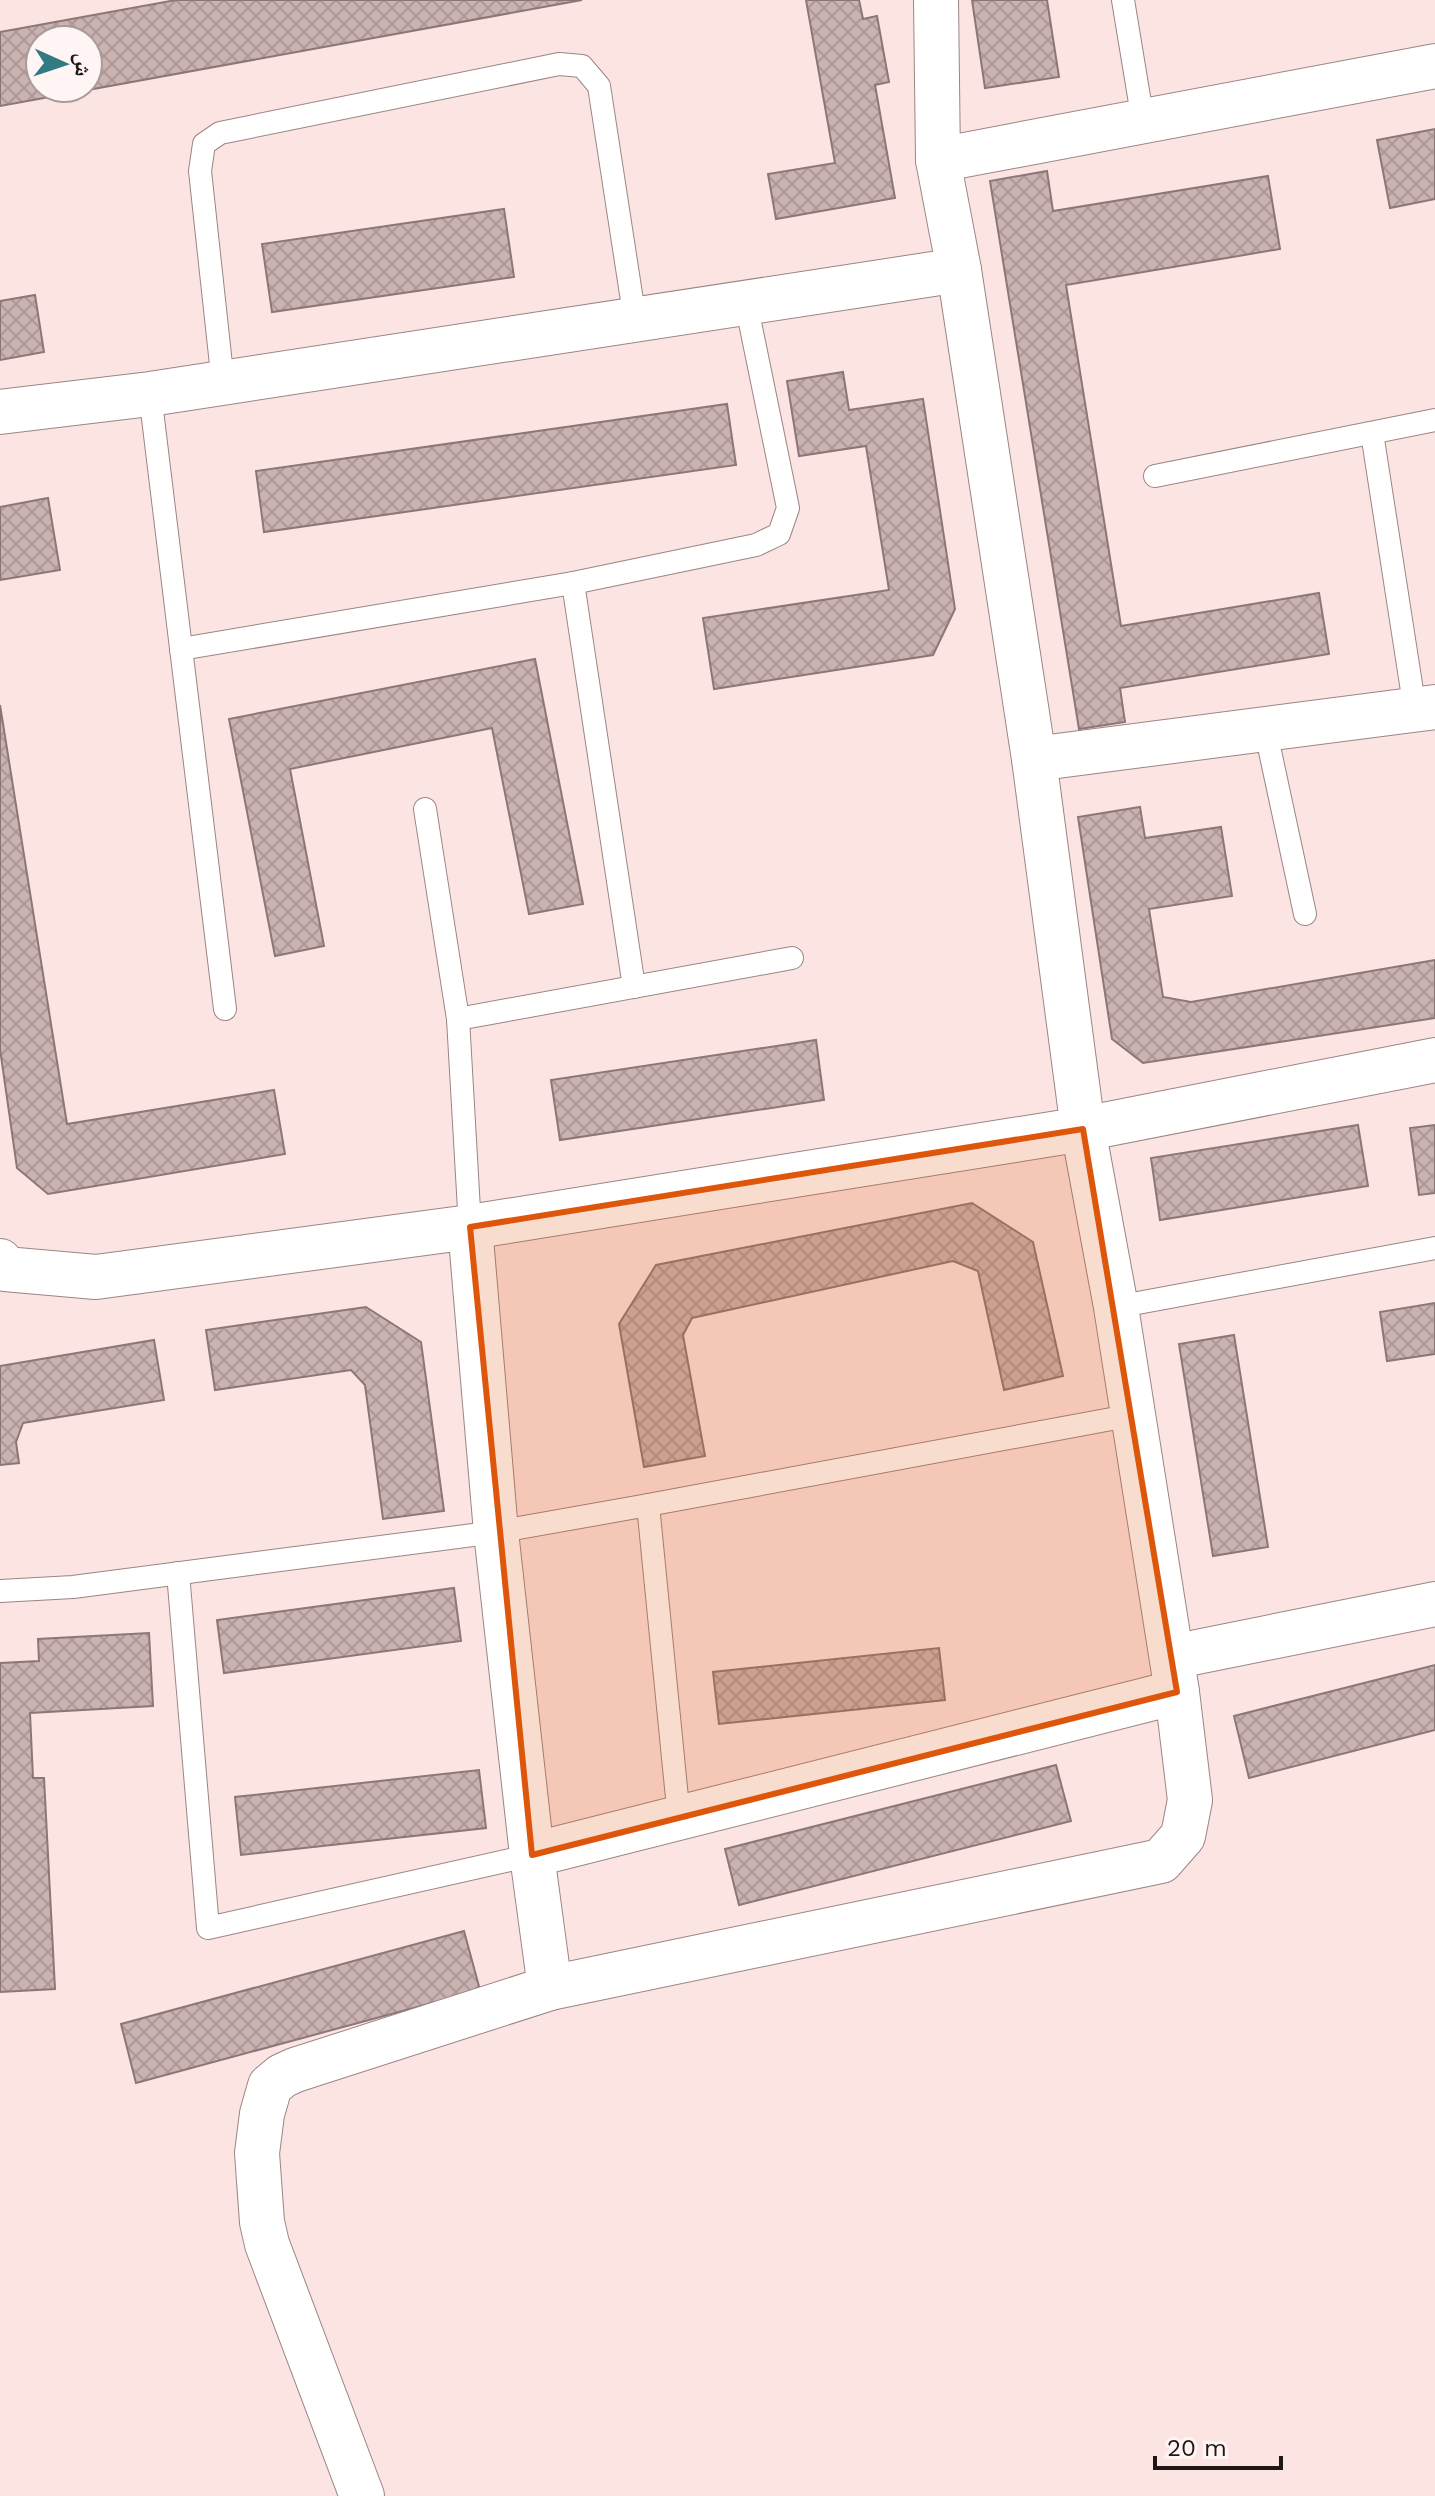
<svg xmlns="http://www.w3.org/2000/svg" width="1435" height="2496" font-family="'Work Sans','Noto Naskh Arabic',sans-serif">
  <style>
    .building { fill: url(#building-cross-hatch); stroke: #8d7776; stroke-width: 2; fill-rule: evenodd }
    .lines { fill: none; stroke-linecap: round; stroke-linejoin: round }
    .service-casing { stroke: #9b8583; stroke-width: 24 }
    .minor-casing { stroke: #9b8583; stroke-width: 46 }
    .service { stroke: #fff; stroke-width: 22 }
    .minor { stroke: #fff; stroke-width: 44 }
    .marked { fill: #de560c; fill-opacity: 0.2; stroke: #de560c; stroke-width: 6; stroke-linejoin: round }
  </style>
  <defs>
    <pattern id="building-cross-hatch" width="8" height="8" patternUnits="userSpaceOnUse" patternTransform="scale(2)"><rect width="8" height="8" fill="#cab2b0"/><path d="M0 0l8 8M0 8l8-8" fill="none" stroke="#ad9897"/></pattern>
  </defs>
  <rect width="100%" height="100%" fill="#fce4e2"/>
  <g class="building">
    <path d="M176 0H582L0 106V32ZM40 40H88V88H40Z"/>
    <path d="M806 0H859L863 19 877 16 889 82 875 85 895 198 776 219 768 174 835 163Z"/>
    <path d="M972 0H1047L1059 77 985 88Z"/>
    <path d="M1435 129V199L1390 208 1377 140Z"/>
    <path d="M1047 171 1053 211 1268 176 1280 249 1066 285 1121 626 1319 593 1329 654 1120 688 1125 722 1079 729 990 181Z"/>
    <path d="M504 209 514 277 272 312 262 244Z"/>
    <path d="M35 295 44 352 0 360V301Z"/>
    <path d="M843 372 849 410 923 399 955 609 933 655 714 689 703 618 889 590 866 446 799 456 787 381Z"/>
    <path d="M727 404 736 465 264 532 256 471Z"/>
    <path d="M48 498 60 570 0 580V507Z"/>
    <path d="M535 659 583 904 529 914 492 728 290 769 324 946 275 956 229 719Z"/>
    <path d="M0 705 67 1124 274 1090 285 1154 48 1194 17 1168 0 1049Z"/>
    <path d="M1140 807 1145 838 1221 827 1232 896 1149 909 1163 997 1191 1002 1435 960V1018L1143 1063 1112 1039 1078 817Z"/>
    <path d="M816 1040 824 1100 560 1140 551 1080Z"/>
    <path d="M1358 1125 1368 1186 1160 1220 1151 1158Z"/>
    <path d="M1435 1125V1193L1419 1195 1410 1128Z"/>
    <path d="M972 1203 1033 1242 1063 1376 1004 1390 978 1271 953 1261 692 1318 683 1335 705 1456 644 1467 619 1324 656 1265Z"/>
    <path d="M1435 1303V1354L1387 1361 1380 1312Z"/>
    <path d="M366 1307 421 1342 444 1511 383 1519 365 1385 351 1370 215 1390 206 1330Z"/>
    <path d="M1234 1335 1268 1547 1213 1556 1179 1344Z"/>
    <path d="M154 1340 164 1400 23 1423 16 1442 19 1463 0 1465V1366Z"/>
    <path d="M454 1588 461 1641 224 1673 217 1620Z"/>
    <path d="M149 1633 153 1706 30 1713 33 1778H44L55 1989 0 1992V1663L39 1661 38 1639Z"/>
    <path d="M939 1648 945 1700 719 1724 713 1672Z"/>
    <path d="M1435 1665V1730L1249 1778 1234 1716Z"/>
    <path d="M1056 1765 1071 1821 739 1905 725 1849Z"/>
    <path d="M479 1770 486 1828 241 1855 235 1797Z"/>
    <path d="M464 1931 480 1990 136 2083 121 2024Z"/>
  </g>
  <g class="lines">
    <defs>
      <g id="service">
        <path d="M1123 0 1143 121"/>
        <path d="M223 383 200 171 204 144 220 133 559 64 582 66 599 86 635 320"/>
        <path d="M150 394 225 1009"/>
        <path d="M1372 433 1415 710"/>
        <path d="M1155 476 1435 420"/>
        <path d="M573 583 634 987"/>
        <path d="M181 649 573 583 756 545 779 534 788 508 746 303"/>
        <path d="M1265 728 1305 914"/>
        <path d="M425 809 458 1019 470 1227"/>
        <path d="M458 1019 792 958"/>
        <path d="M1116 1307 1435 1248"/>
        <path d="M648 1505 1133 1415"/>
        <path d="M178 1573 208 1928 532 1855"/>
        <path d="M0 1591 73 1587 496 1532 648 1505 679 1818"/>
      </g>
      <g id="minor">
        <path d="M938 160 1435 66"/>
        <path d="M0 412 150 394 959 270"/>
        <path d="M1034 759 1435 707"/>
        <path d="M470 1227 496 1532 532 1855 550 1988"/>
        <path d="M0 1261 5 1269 96 1277 470 1227 1083 1129 1435 1060"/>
        <path d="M1172 1657 1435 1604"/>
        <path d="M532 1855 1177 1692 1116 1307 1083 1129 1034 759 959 270 938 160 936 0"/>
        <path d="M362 2496 267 2244 262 2222 257 2153 262 2114 270 2086 282 2076 295 2070 550 1988 1161 1861 1183 1836 1190 1800 1177 1692"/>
      </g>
    </defs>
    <use href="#service" class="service-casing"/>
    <use href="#minor" class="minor-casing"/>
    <use href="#service" class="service"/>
    <use href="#minor" class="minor"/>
  </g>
  <path class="marked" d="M1083 1129 1177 1692 532 1855 470 1227Z"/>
  <g transform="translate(64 64) rotate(93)"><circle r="38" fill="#fff5f4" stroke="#a59c9b" stroke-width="2"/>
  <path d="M0-6L14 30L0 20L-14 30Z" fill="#337b82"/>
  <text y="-12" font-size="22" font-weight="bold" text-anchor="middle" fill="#1f1616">ش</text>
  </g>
  <path d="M1155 2456v12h126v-12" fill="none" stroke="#1f1616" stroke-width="4"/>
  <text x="1167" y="2456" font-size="24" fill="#1f1616" stroke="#fff5f4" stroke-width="6" paint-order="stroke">20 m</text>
</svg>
